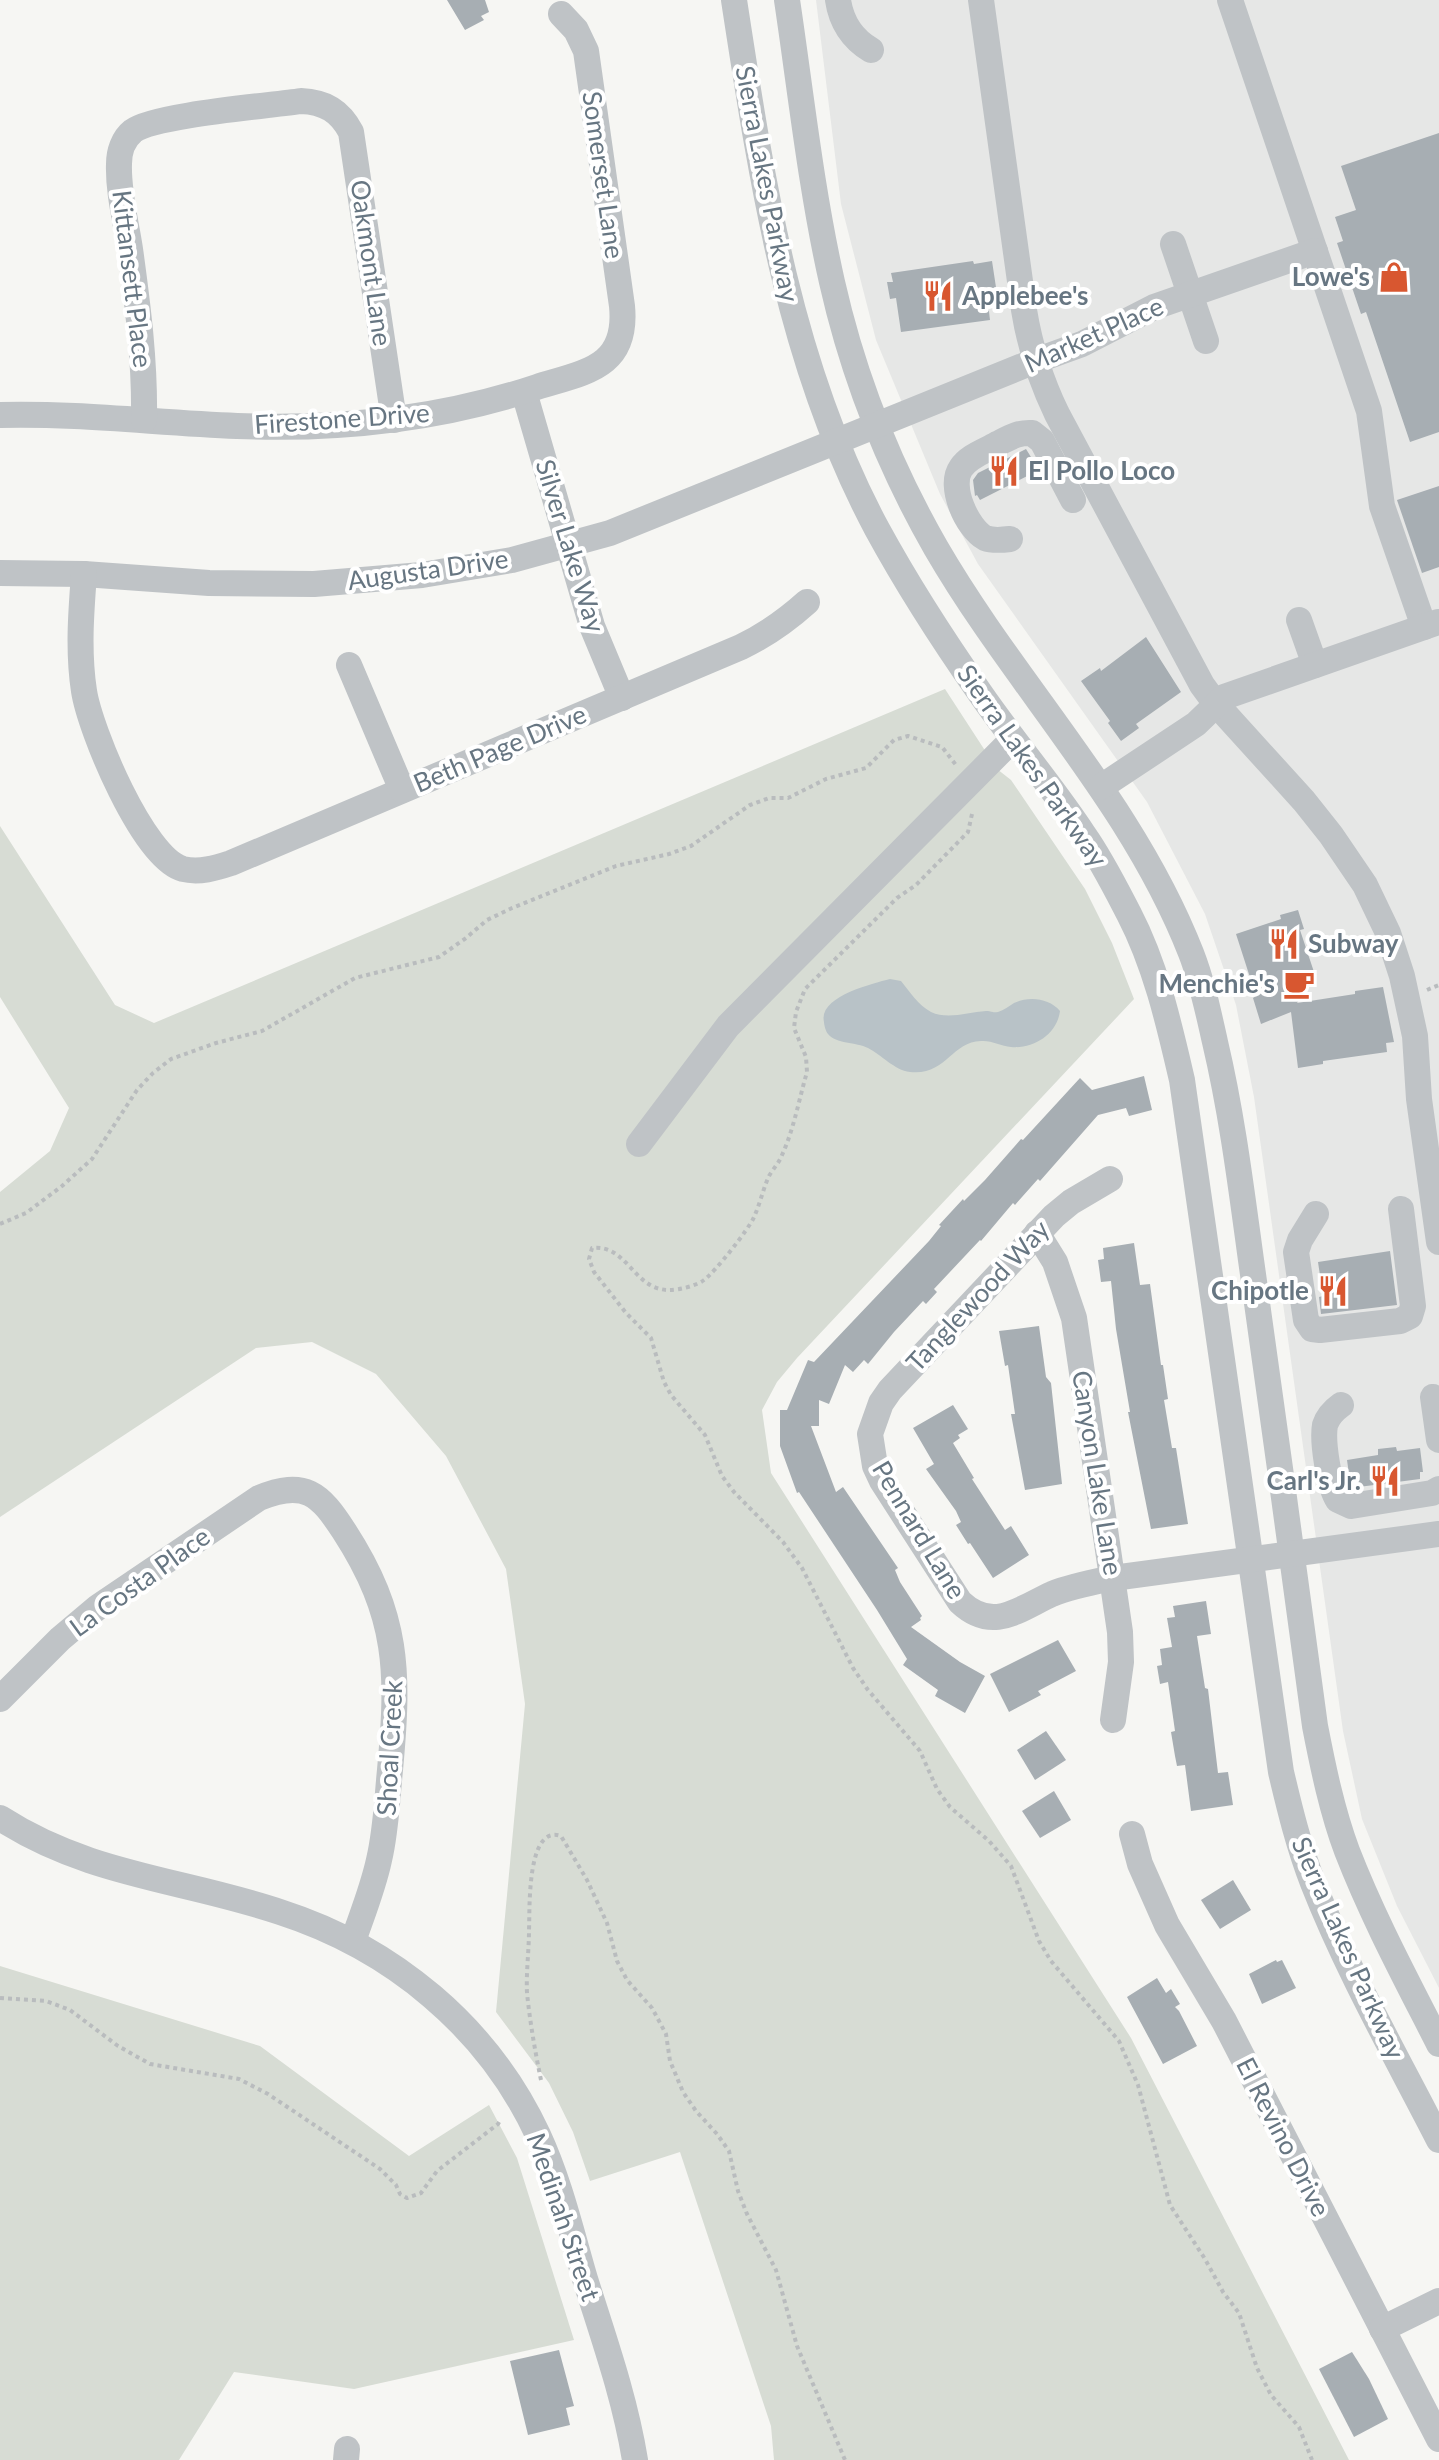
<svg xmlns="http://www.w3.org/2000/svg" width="1439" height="2460" font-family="Lato,sans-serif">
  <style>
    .built { fill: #e6e7e6 }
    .grass { fill: #d7dcd4 }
    .water { fill: #b8c2c7 }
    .building { fill: #a7aeb3 }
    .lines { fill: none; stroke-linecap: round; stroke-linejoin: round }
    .path { stroke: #b9bcbe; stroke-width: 4; stroke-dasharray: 4 4; stroke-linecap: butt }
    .minor { stroke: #bfc3c6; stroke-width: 26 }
    .labels { text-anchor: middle; stroke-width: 8; stroke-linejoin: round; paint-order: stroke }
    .street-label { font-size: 26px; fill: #677682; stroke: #fff }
    .poi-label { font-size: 26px; font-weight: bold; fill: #677682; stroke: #fff; text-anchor: end }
  </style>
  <rect width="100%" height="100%" fill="#f6f6f3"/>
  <path class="built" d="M816 0H1439V1988L1397 1906 1362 1819 1343 1731 1254 1097 1236 1005 1205 914 1147 802 978 564 940 494 876 340 841 204Z"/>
  <g class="grass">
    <path d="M945 689 997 769 1011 780 1085 889 1112 943 1134 999 797 1358 777 1382 762 1410 771 1473 1131 2038 1349 2460H774L771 2426 680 2152 590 2181 573 2132 549 2083 496 2012 525 1704 506 1569 446 1456 376 1374 312 1342 256 1348 0 1517V1192L50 1151 69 1108 0 997V826L115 1005 154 1023Z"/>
    <path d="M0 1966 260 2046 409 2156 489 2105 517 2158 574 2340 354 2389 234 2372 179 2460H0Z"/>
  </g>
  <path class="water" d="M890 979 901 981C910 992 918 1005 931 1012 948 1020 968 1012 986 1011 993 1011 991 1013 998 1012 1004 1010 1009 1006 1014 1003 1029 996 1049 998 1060 1011 1057 1034 1034 1049 1011 1047 1001 1046 991 1040 981 1041 951 1042 946 1076 910 1072 894 1070 882 1055 868 1048 856 1042 836 1044 828 1034 826 1032 824 1025 824 1022 818 997 871 984 890 979Z"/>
  <g class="building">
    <path d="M447 0H485L489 12 481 16 484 20 465 30Z"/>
    <path d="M1439 133V432L1410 442 1366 312 1361 314 1337 243 1343 241 1335 217 1356 210 1341 166Z"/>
    <path d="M973 261 974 264 992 261 997 294 987 295 990 320 901 332 896 298 890 299 887 282H893L891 273Z"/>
    <path d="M1026 449 1039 470 980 500 977 495 975 496 973 480 978 473Z"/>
    <path d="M1439 486V567L1422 573 1397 500Z"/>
    <path d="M1146 637 1181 692 1136 724 1139 728 1121 741 1108 723 1110 721 1081 681 1100 668 1101 671Z"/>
    <path d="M1298 910 1304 929 1300 930 1316 978 1297 1003 1355 994V991L1383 987 1394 1042 1386 1043 1387 1052 1323 1061V1064L1298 1068 1291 1012 1261 1024 1253 998 1256 996 1236 934 1281 919 1280 915Z"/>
    <path d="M1144 1076 1152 1110 1129 1116 1126 1108 1098 1115 1040 1181 1038 1179 1015 1205 1013 1203 981 1241 980 1240 934 1289 937 1292 926 1304 923 1301 894 1332 868 1364 864 1360 853 1372 845 1365 829 1404 819 1400V1426H811L836 1492 843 1487 898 1568 895 1570 900 1582 922 1616 920 1618 921 1620 911 1627 960 1662 985 1676 965 1713 935 1696 938 1690 903 1665 907 1659 877 1610 799 1492 797 1493 780 1446V1410H787L808 1360 814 1362 929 1241 941 1226 939 1225 963 1199 964 1201 985 1180 1021 1139 1023 1140 1080 1078 1092 1090Z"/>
    <path d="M1134 1243 1140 1285 1150 1284 1161 1365H1163L1168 1399 1164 1400 1172 1448H1176L1188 1524 1151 1529 1128 1412H1130L1116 1329 1111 1281 1101 1282 1098 1260 1104 1259 1103 1248Z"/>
    <path d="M1390 1251 1397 1305 1321 1314 1319 1297 1323 1296 1318 1262Z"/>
    <path d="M1039 1326 1046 1377 1051 1383 1062 1484 1025 1490 1011 1414H1015L1008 1365 1005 1366 999 1331Z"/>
    <path d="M953 1405 968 1429 958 1435 960 1438 953 1443 974 1478 972 1479 1005 1530 1011 1526 1029 1555 993 1578 970 1543 968 1544 956 1525 961 1522 956 1511 926 1469 934 1464 913 1428Z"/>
    <path d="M1396 1447 1397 1451 1420 1448 1423 1472H1420V1479L1351 1488 1347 1460 1378 1455V1449Z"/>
    <path d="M1206 1601 1211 1634 1197 1636 1205 1688 1208 1689 1218 1773 1228 1772 1233 1805 1191 1811 1185 1765 1177 1766 1175 1756 1171 1732 1175 1731 1168 1682 1160 1684 1157 1666 1162 1665 1160 1649 1172 1647 1167 1618 1175 1617 1173 1606Z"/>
    <path d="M1058 1640 1076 1671 1038 1691 1041 1695 1009 1712 990 1674Z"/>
    <path d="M1046 1731 1066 1760 1035 1780 1017 1750Z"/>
    <path d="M1054 1791 1071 1820 1040 1838 1022 1811Z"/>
    <path d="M1233 1880 1251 1910 1220 1929 1201 1900Z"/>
    <path d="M1276 1960 1277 1962 1282 1960 1296 1988 1262 2004 1249 1974Z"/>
    <path d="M1157 1978 1166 1993 1171 1989 1180 2004 1175 2007 1179 2011 1197 2046 1163 2064 1127 1997Z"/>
    <path d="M559 2350 574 2406 566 2408 570 2425 528 2435 510 2361Z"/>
    <path d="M1352 2352 1369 2379 1388 2419 1354 2437 1319 2369Z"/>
  </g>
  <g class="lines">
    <g class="path">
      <path d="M972 814 968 832 916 885 897 898 805 989 796 1012 794 1028 806 1057 807 1072C799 1099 794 1129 782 1155 779 1163 773 1169 769 1176 763 1189 760 1204 754 1217 749 1229 715 1272 704 1280 696 1286 679 1290 669 1290 633 1290 628 1244 592 1248L589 1259 594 1272 626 1313 651 1338 664 1382 671 1395 705 1435 722 1476 734 1492 783 1542 802 1568 853 1668 868 1690 920 1751 937 1789 950 1807 989 1841 1011 1866 1039 1941 1051 1961 1119 2041 1138 2085 1170 2205 1205 2259 1223 2292 1239 2313 1257 2368 1271 2395 1299 2427 1312 2460"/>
      <path d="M1427 990 1439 985"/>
      <path d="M0 1224 26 1213 62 1186 92 1159 137 1090 153 1073 171 1059 216 1043 262 1031 355 978 439 957 466 938 487 920 512 908 616 866 669 854 691 846 750 805 769 798H788L826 779 866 768 894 740 908 736 942 747 956 765"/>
      <path d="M0 1998 46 2001 70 2010 118 2046 150 2064 239 2079 268 2094 380 2169 396 2185 400 2194 407 2198 421 2193 437 2171 498 2124 501 2119"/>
      <path d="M541 2080C535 2051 530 2022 527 1993 526 1972 529 1951 529 1930 530 1911 526 1824 561 1836L587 1880 607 1923 617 1961 627 1980 652 2008 666 2034 670 2061 683 2092 696 2111 717 2134 729 2151 738 2191 747 2214 776 2270 797 2346 845 2460"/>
    </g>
    <g class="minor">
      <path d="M734 0C762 182 789 365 877 529 908 586 943 640 980 693 1013 741 1052 786 1084 835 1101 859 1115 887 1129 914 1156 966 1169 1024 1182 1080L1281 1772C1290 1810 1299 1847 1313 1883 1348 1972 1396 2056 1439 2140"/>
      <path d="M787 0C801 94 811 189 832 282 853 375 889 466 936 548 1016 686 1132 802 1191 953 1202 981 1208 1011 1215 1042 1232 1114 1241 1187 1251 1260 1273 1415 1294 1571 1315 1726 1323 1767 1332 1811 1347 1851 1373 1918 1407 1981 1439 2044"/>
      <path d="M838 0C841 21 852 39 871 50"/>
      <path d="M981 0 1024 310C1030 347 1041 381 1057 414L1202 685 1216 704 1304 801 1331 835 1365 885 1388 933 1402 976 1415 1036 1419 1099 1439 1242"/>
      <path d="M1230 0 1369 411 1382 506 1424 627"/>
      <path d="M1173 244 1206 341"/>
      <path d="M524 392 592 626 622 698"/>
      <path d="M0 415C79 413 158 423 237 426 338 430 441 419 537 387 585 372 628 368 622 306L586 51 576 30 561 14"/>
      <path d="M144 420C145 362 138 307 130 249 126 222 118 192 119 164 119 152 123 139 133 131 154 115 268 106 301 101 325 102 340 111 351 132L394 420"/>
      <path d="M1010 539C1002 540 993 541 985 538 967 528 948 486 961 468 969 456 985 451 997 444 1009 438 1018 432 1032 433L1042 441 1073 500"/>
      <path d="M0 573 84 574 209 583 314 584 422 575 512 560 610 533 1035 361 1082 344 1154 307 1315 251"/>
      <path d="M84 574C81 613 78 652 84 691 90 730 143 858 183 869 199 873 216 868 231 863L741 647C766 635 787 620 807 602"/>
      <path d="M1299 620 1315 665"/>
      <path d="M349 665 402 790"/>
      <path d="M1101 787 1196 724 1224 697 1438 622"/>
      <path d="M639 1144 728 1026 1013 739"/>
      <path d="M1110 1179 1071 1202 1054 1216 890 1390 881 1403 870 1434 875 1466 882 1481 960 1602C993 1633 1019 1609 1052 1594 1071 1586 1093 1582 1113 1578L1439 1534"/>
      <path d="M1316 1214 1300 1240 1296 1252 1306 1320 1312 1329 1320 1330 1400 1321 1410 1316 1413 1306 1401 1209"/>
      <path d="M1037 1233 1055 1262 1074 1318 1120 1632 1121 1662 1113 1720"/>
      <path d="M1433 1397 1439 1440"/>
      <path d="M1341 1405C1334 1410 1328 1416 1325 1425 1322 1441 1329 1487 1338 1500L1351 1506 1432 1493 1439 1489"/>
      <path d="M0 1699 60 1639 98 1607 259 1498C305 1479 320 1494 344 1531 399 1616 399 1672 390 1770 387 1800 386 1831 379 1860 373 1888 362 1915 353 1941"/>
      <path d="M0 1818C90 1876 182 1879 280 1912 392 1948 488 2027 538 2135 559 2180 571 2231 585 2279 604 2339 625 2398 635 2460"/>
      <path d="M1132 1834 1140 1864 1167 1925 1224 2021 1439 2439"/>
      <path d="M1382 2329 1439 2301"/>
      <path d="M346 2460 347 2449"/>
    </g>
  </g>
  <defs>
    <symbol id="shop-bare" viewBox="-9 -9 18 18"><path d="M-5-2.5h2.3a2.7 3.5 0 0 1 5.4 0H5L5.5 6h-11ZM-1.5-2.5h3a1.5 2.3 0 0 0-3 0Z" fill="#d85730" stroke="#fff" stroke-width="2.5" paint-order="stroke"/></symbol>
    <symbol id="restaurant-bare" viewBox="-9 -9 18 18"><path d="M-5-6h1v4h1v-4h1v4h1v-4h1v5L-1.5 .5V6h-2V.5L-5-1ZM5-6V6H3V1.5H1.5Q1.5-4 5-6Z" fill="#d85730" stroke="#fff" stroke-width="2.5" paint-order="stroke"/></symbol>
    <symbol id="cafe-bare" viewBox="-9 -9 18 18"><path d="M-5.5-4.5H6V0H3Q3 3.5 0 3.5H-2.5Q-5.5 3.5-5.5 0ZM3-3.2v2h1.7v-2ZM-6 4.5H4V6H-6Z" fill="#d85730" stroke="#fff" stroke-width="2.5" paint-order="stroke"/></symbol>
  </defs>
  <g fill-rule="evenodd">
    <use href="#shop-bare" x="1372" y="255" width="44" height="44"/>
    <use href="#restaurant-bare" x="916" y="274" width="44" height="44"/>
    <use href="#restaurant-bare" x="982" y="449" width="44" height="44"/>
    <use href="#restaurant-bare" x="1262" y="922" width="44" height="44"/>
    <use href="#cafe-bare" x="1277" y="962" width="44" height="44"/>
    <use href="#restaurant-bare" x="1311" y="1269" width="44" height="44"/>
    <use href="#restaurant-bare" x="1363" y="1459" width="44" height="44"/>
  </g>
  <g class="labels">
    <g class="street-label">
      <text transform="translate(603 175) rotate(82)" y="9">Somerset Lane</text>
      <text transform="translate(767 184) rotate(79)" y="9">Sierra Lakes Parkway</text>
      <text transform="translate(371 263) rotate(82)" y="9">Oakmont Lane</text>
      <text transform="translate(132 279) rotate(83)" y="9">Kittansett Place</text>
      <text transform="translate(1094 335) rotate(-24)" y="9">Market Place</text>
      <text transform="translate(342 419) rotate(-4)" y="9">Firestone Drive</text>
      <text transform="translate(570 546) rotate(73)" y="9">Silver Lake Way</text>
      <text transform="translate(428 570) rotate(-8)" y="9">Augusta Drive</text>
      <text transform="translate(500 749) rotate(-23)" y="9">Beth Page Drive</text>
      <text transform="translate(1032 766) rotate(55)" y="9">Sierra Lakes Parkway</text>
      <text transform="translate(978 1296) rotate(-47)" y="9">Tanglewood Way</text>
      <text transform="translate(1097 1473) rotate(81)" y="9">Canyon Lake Lane</text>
      <text transform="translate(919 1530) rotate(59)" y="9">Pennard Lane</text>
      <text transform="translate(140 1582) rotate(-36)" y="9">La Costa Place</text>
      <text transform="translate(390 1748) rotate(-87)" y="9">Shoal Creek</text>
      <text transform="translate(1348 1948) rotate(66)" y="9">Sierra Lakes Parkway</text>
      <text transform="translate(1283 2137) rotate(63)" y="9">El Revino Drive</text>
      <text transform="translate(563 2217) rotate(71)" y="9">Medinah Street</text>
    </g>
    <g class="poi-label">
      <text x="1370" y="286">Lowe's</text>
      <text x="962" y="305" text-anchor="start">Applebee's</text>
      <text x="1028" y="480" text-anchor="start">El Pollo Loco</text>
      <text x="1308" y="953" text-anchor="start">Subway</text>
      <text x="1275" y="993">Menchie's</text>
      <text x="1309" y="1300">Chipotle</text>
      <text x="1361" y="1490">Carl's Jr.</text>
    </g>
  </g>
</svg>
